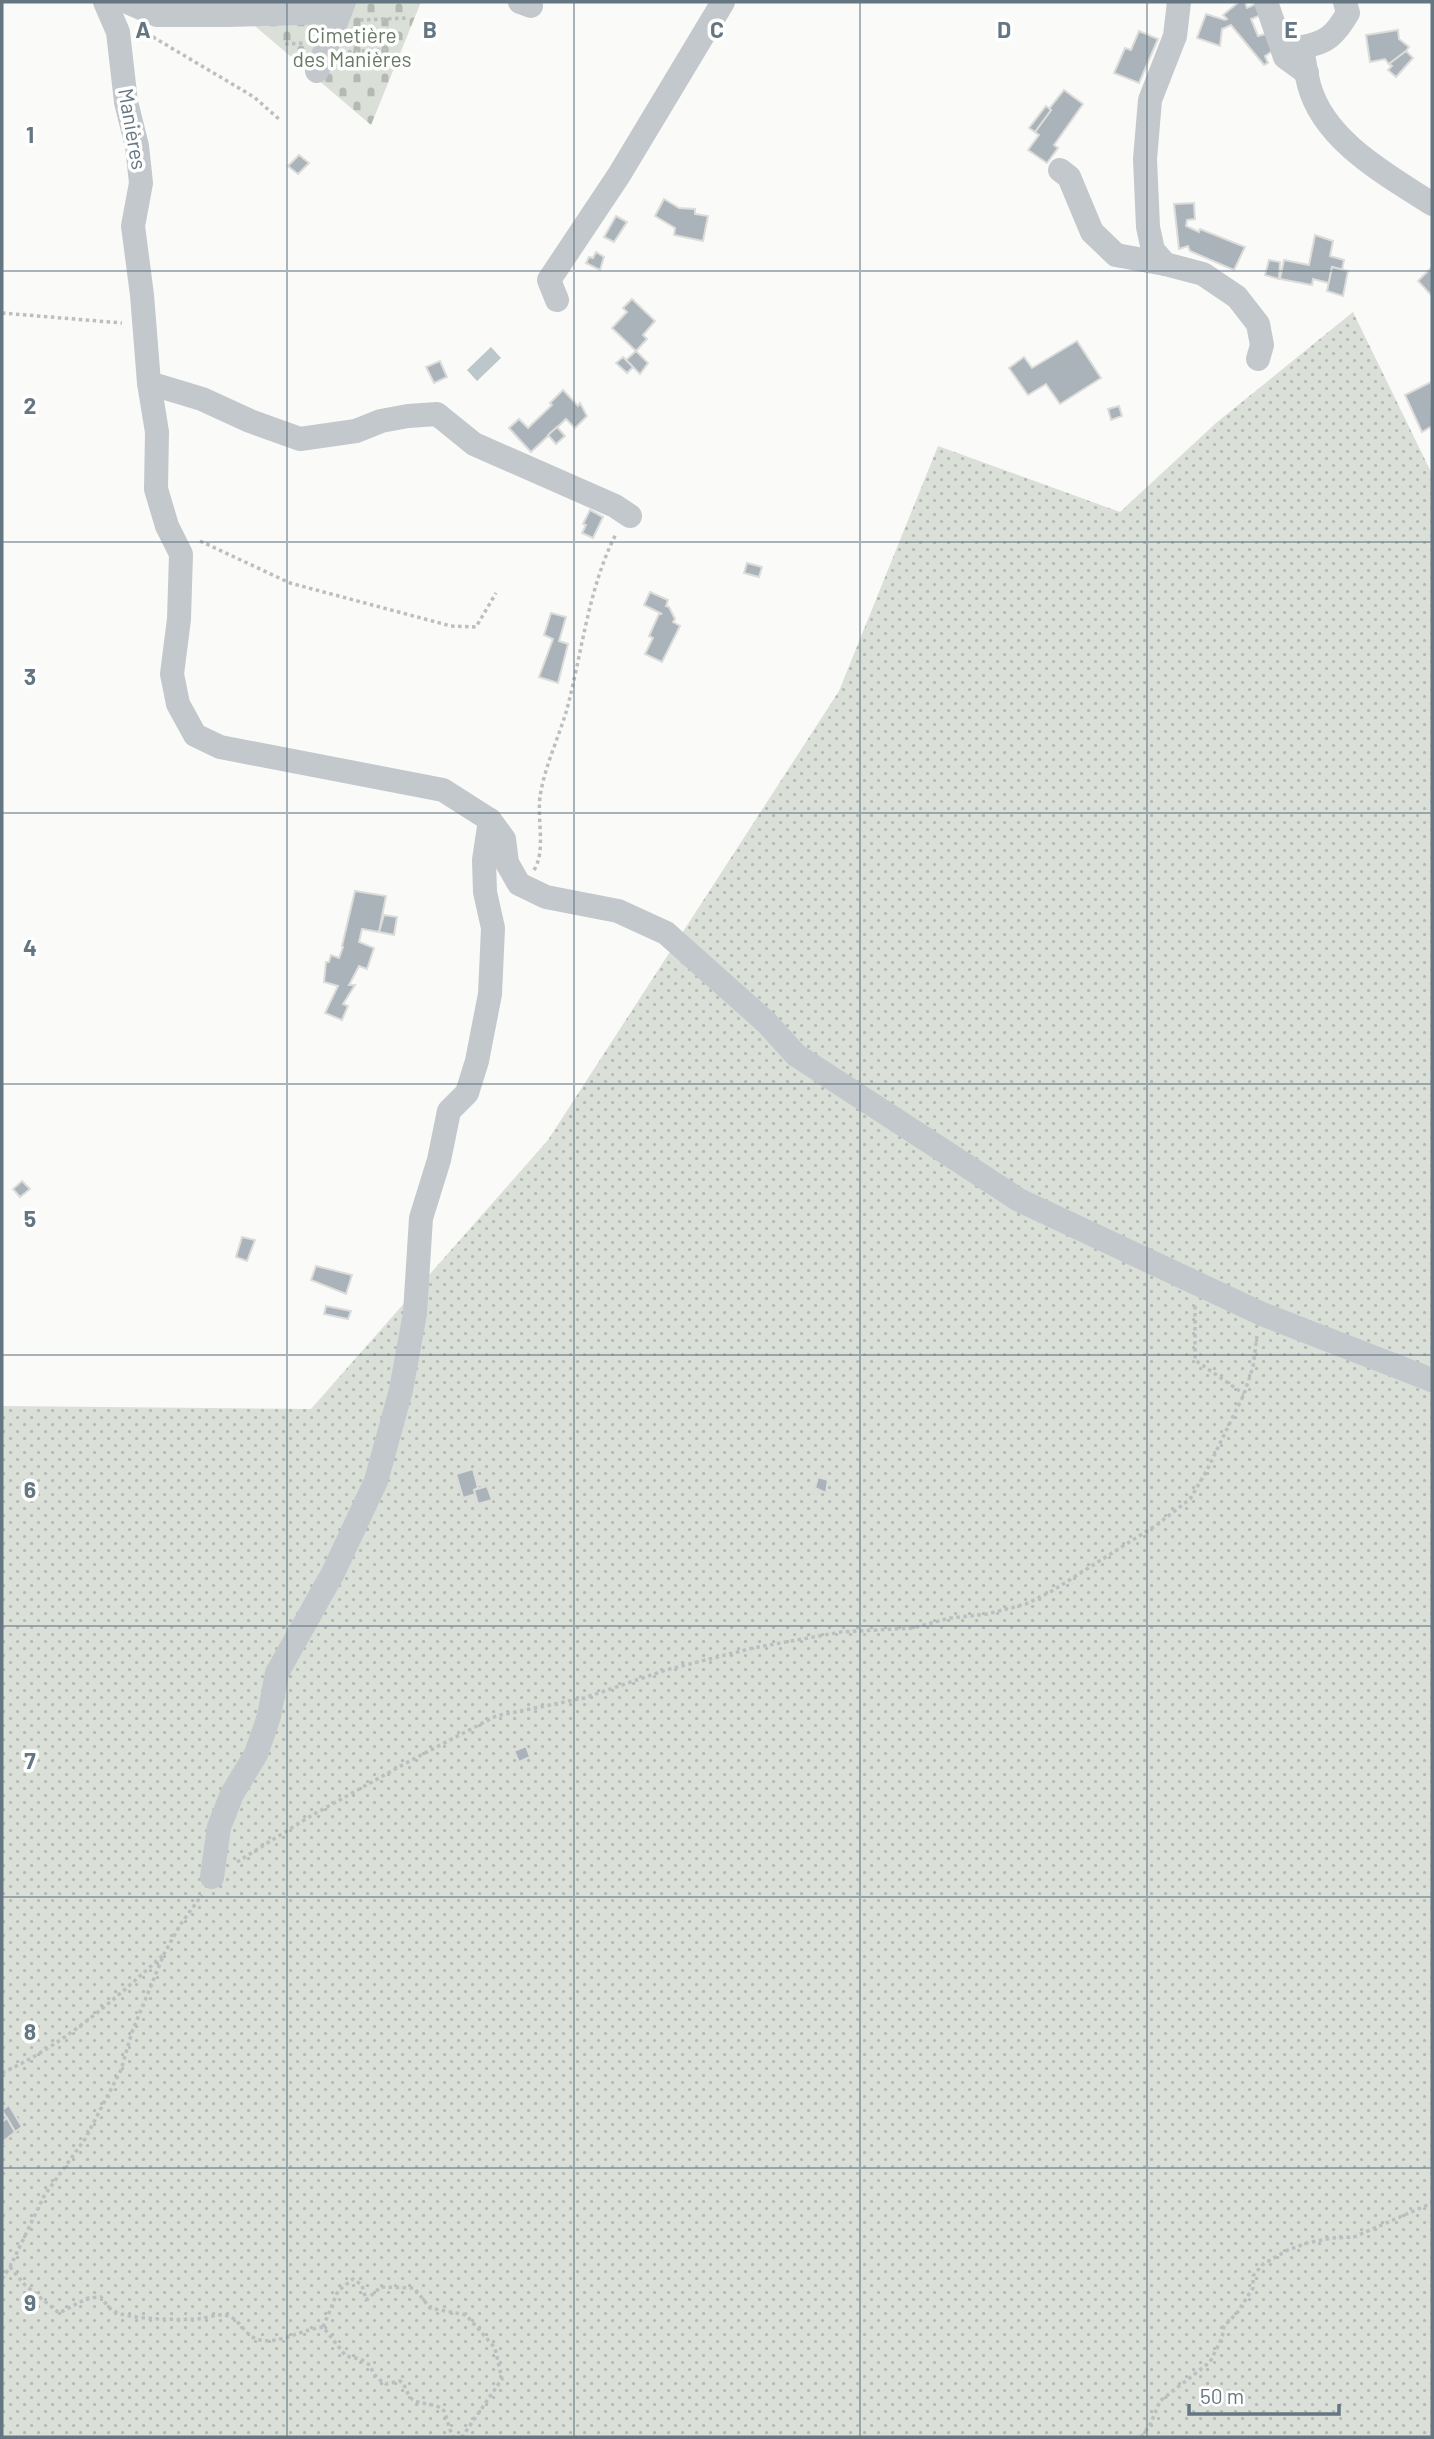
<svg xmlns="http://www.w3.org/2000/svg" width="1434" height="2439" font-family="Barlow,sans-serif">
  <style>
    .grass { fill: url(#grass-dots) }
    .cemetery { fill: url(#cemetery-stones) }
    .water { fill: #bbc7cb }
    .building { fill: #aab3b9; stroke: #dcdcda; stroke-width: 2 }
    .lines { fill: none; stroke-linecap: round; stroke-linejoin: round }
    .path { stroke: #bbbfc2; stroke-width: 3.5; stroke-dasharray: 3.5 3.5; stroke-linecap: butt }
    .minor { stroke: #c3c8cc; stroke-width: 24 }
    .grid { fill: none; stroke: #657683; stroke-width: 2; stroke-opacity: 0.55 }
    .labels { text-anchor: middle; stroke-width: 7; stroke-linejoin: round; paint-order: stroke }
    .park-label { font-size: 21px; fill: #687a64; stroke: #fff }
    .street-label { font-size: 21px; fill: #657683; stroke: #fff }
    .grid-label { font-size: 23px; text-anchor: middle; font-weight: bold; fill: #657683; stroke: #fff; stroke-width: 7; stroke-linejoin: round; paint-order: stroke }
  </style>
  <defs>
    <pattern id="grass-dots" width="8" height="8" patternUnits="userSpaceOnUse" patternTransform="scale(1.75)"><rect width="8" height="8" fill="#dadfd7"/><path d="M2 2h.1M6 6h.1" fill="none" stroke="#b4b9b4" stroke-width="1.8" stroke-linecap="round"/></pattern>
    <pattern id="cemetery-stones" width="16" height="16" patternUnits="userSpaceOnUse" patternTransform="scale(1.75)"><rect width="16" height="16" fill="#dadfd7"/><path d="M2 7V4a2 2 0 0 1 4 0v3zM10 15v-3a2 2 0 0 1 4 0v3z" fill="#b4b9b4"/></pattern>
  </defs>
  <rect width="100%" height="100%" fill="#fafaf8"/>
  <path class="grass" d="M1353 312 1432 474V2437H2V1406L311 1409 548 1140 839 691 938 446 1120 512 1216 423Z"/>
  <path class="cemetery" d="M158 2H421L371 125 235 9Z"/>
  <path class="water" d="M491 347 501 358 477 381 467 370Z"/>
  <g class="building">
    <path d="M1239 2H1245L1247 8 1256 4 1261 15 1251 19 1258 36 1269 33 1275 49 1265 56 1268 63 1264 65 1231 25 1222 29 1220 46 1197 38 1206 14 1225 20 1227 19 1223 15Z"/>
    <path d="M1398 30 1399 39 1409 47 1406 51 1389 64 1385 59 1370 62 1366 35Z"/>
    <path d="M1139 31 1158 39 1139 83 1114 73 1125 48 1131 50Z"/>
    <path d="M1406 51 1413 58 1396 77 1388 70 1392 66 1389 64Z"/>
    <path d="M1064 90 1083 104 1054 145 1058 148 1047 163 1028 150 1039 135 1035 132 1051 110 1049 109Z"/>
    <path d="M1046 106 1051 110 1035 132 1029 128Z"/>
    <path d="M299 155 309 163 298 174 288 166Z"/>
    <path d="M664 199 679 208 695 209V214L708 216 703 241 674 235 675 228 655 216Z"/>
    <path d="M1194 203 1195 219 1187 220 1186 226 1199 232 1200 229 1245 247 1234 270 1190 251 1188 246 1179 249 1174 204Z"/>
    <path d="M616 216 627 222 614 242 604 237Z"/>
    <path d="M1315 235 1333 241 1330 256 1344 260 1342 270 1332 267 1329 283 1313 279 1312 285 1280 279 1284 260 1309 265Z"/>
    <path d="M596 252 604 257 600 270 586 263 589 257 593 258Z"/>
    <path d="M1269 260 1280 262 1279 279 1265 275Z"/>
    <path d="M1332 267 1348 271 1343 296 1327 291Z"/>
    <path d="M1432 267V296L1418 281Z"/>
    <path d="M632 299 655 321 643 335 647 339 636 351 612 328 627 312 623 308Z"/>
    <path d="M1077 341 1101 378 1060 404 1046 384 1028 395 1009 368 1024 357 1032 368Z"/>
    <path d="M636 351 648 363 640 374 626 360Z"/>
    <path d="M623 357 633 367 627 373 616 363Z"/>
    <path d="M440 361 447 377 434 383 426 367Z"/>
    <path d="M1431 382 1432 426 1422 432 1405 395Z"/>
    <path d="M563 390 578 406 580 403 587 416 575 428 566 419 531 452 509 428 519 419 528 428 552 405 550 403Z"/>
    <path d="M1119 406 1122 416 1111 420 1108 409Z"/>
    <path d="M557 427 565 436 556 444 548 435Z"/>
    <path d="M590 510 603 517 593 538 582 533 586 525 583 524Z"/>
    <path d="M747 563 762 567 759 577 744 573Z"/>
    <path d="M650 592 668 600 666 606 669 607 675 619 673 622 680 626 662 662 645 654 653 638 649 636 659 614H662L644 605Z"/>
    <path d="M551 613 566 617 559 641 568 644 558 683 539 677 553 639 544 635Z"/>
    <path d="M355 891 386 896 379 932 362 929 359 942 374 948 367 969 359 966 349 985H355L343 1004 348 1006 342 1020 325 1013 338 986 324 982 326 962H329L331 955 339 958 343 947 342 946Z"/>
    <path d="M384 915 397 917 394 935 379 932Z"/>
    <path d="M22 1181 30 1189 20 1197 13 1189Z"/>
    <path d="M242 1237 255 1240 247 1261 236 1257Z"/>
    <path d="M316 1266 352 1275 346 1294 311 1280Z"/>
    <path d="M326 1306 351 1311 348 1319 324 1314Z"/>
    <path d="M473 1469 478 1488 474 1490 476 1494 463 1498 456 1474Z"/>
    <path d="M818 1477 828 1480 826 1493 815 1488Z"/>
    <path d="M487 1486 492 1500 478 1504 474 1490Z"/>
    <path d="M526 1746 530 1757 519 1762 514 1751Z"/>
    <path d="M9 2105 22 2127 15 2132 2 2110Z"/>
    <path d="M7 2118 15 2132 4 2141 6 2143 2 2146V2122Z"/>
  </g>
  <g class="lines">
    <g class="path">
      <path d="M360 20 406 18"/>
      <path d="M139 35 153 37 254 97 280 120"/>
      <path d="M353 36 396 33"/>
      <path d="M285 44 305 43"/>
      <path d="M348 52 388 49"/>
      <path d="M340 68 384 67"/>
      <path d="M2 313 122 323"/>
      <path d="M200 541 290 583 451 626 476 627 496 593"/>
      <path d="M534 870C546 851 537 820 540 797 544 768 559 737 567 709 582 652 589 586 616 534"/>
      <path d="M1195 1306V1360L1244 1394"/>
      <path d="M237 1862 309 1817 406 1763 496 1716 584 1698 666 1670 753 1648 841 1632 913 1628 950 1618 987 1614 1026 1604 1052 1591 1158 1524 1190 1499 1206 1472 1244 1394 1253 1367 1257 1336"/>
      <path d="M2 2073C65 2044 113 2001 163 1955"/>
      <path d="M10 2267 25 2285 59 2313 88 2298 101 2297C104 2301 108 2307 112 2310 126 2320 180 2320 198 2319 206 2318 217 2314 225 2315 241 2318 244 2337 260 2340 280 2344 303 2329 323 2327L346 2356 360 2359 370 2365C373 2374 377 2379 386 2384L400 2381C407 2386 406 2394 412 2399 420 2406 437 2402 444 2411 446 2414 450 2432 453 2437"/>
      <path d="M2 2279 10 2267 44 2196 85 2139 121 2070 132 2032 164 1954 180 1925 202 1895"/>
      <path d="M323 2327 338 2291 353 2279 362 2285 366 2300 381 2287 414 2288 430 2308 466 2315 495 2348 502 2379 462 2437"/>
      <path d="M1141 2437 1150 2425 1160 2401 1210 2362 1222 2338 1224 2326 1237 2313 1253 2288V2276L1262 2265 1288 2250 1307 2243 1332 2238 1354 2237 1432 2203"/>
    </g>
    <g class="minor">
      <path d="M105 2 118 32 126 102 137 146 141 183 133 226 142 295 149 383 157 432 156 489 167 526 181 554 179 619 172 674 178 704 195 735 220 747 443 790 490 820 504 839 507 863 519 884 546 897 618 911 666 933 767 1023 796 1055 1019 1200 1262 1314 1432 1380"/>
      <path d="M127 2 157 15H226L340 12"/>
      <path d="M520 2 531 6"/>
      <path d="M1179 2 1175 36 1150 100 1145 159 1148 227 1153 250 1165 264 1203 274 1237 297 1258 324 1262 345 1258 359"/>
      <path d="M1266 2 1285 57 1307 73"/>
      <path d="M1345 2 1348 13C1335 35 1327 43 1302 47 1304 60 1306 73 1309 85 1324 141 1387 175 1432 204"/>
      <path d="M317 71 344 2"/>
      <path d="M1060 170 1069 177 1092 232 1116 255 1165 264"/>
      <path d="M557 300 549 280 619 175 723 2"/>
      <path d="M149 383 202 399 250 421 300 439 356 431 381 421 408 416 437 414 474 444 615 506 630 516"/>
      <path d="M212 1877 219 1827 232 1794 256 1754 269 1716 277 1673 333 1573 376 1481 401 1390 415 1313 421 1218 439 1160 449 1111 467 1093 477 1061 490 994 493 928 485 892 484 860 490 820"/>
    </g>
  </g>
  <path class="grid" d="M287 2V2437M574 2V2437M860 2V2437M1147 2V2437M2 271H1432M2 542H1432M2 813H1432M2 1084H1432M2 1355H1432M2 1626H1432M2 1897H1432M2 2168H1432"/>
  <g class="labels">
    <g class="park-label">
      <text x="352" y="43">Cimetière<tspan x="352" dy="24">des Manières</tspan></text>
    </g>
    <g class="street-label">
      <text transform="translate(132 129) rotate(80)" y="7">Manières</text>
    </g>
  </g>
  <g class="grid-label">
    <text x="143" y="38">A</text>
    <text x="430" y="38">B</text>
    <text x="717" y="38">C</text>
    <text x="1004" y="38">D</text>
    <text x="1291" y="38">E</text>
    <text x="30" y="143">1</text>
    <text x="30" y="414">2</text>
    <text x="30" y="685">3</text>
    <text x="30" y="956">4</text>
    <text x="30" y="1227">5</text>
    <text x="30" y="1498">6</text>
    <text x="30" y="1769">7</text>
    <text x="30" y="2040">8</text>
    <text x="30" y="2311">9</text>
  </g>
  <rect width="1434" height="2439" fill="none" stroke="#657683" stroke-width="7"/>
  <path d="M1189 2404v10h150v-10" fill="none" stroke="#657683" stroke-width="3.5"/>
  <text x="1200" y="2404" font-size="21" fill="#657683" stroke="#ffffff" stroke-width="5" paint-order="stroke">50 m</text>
</svg>
